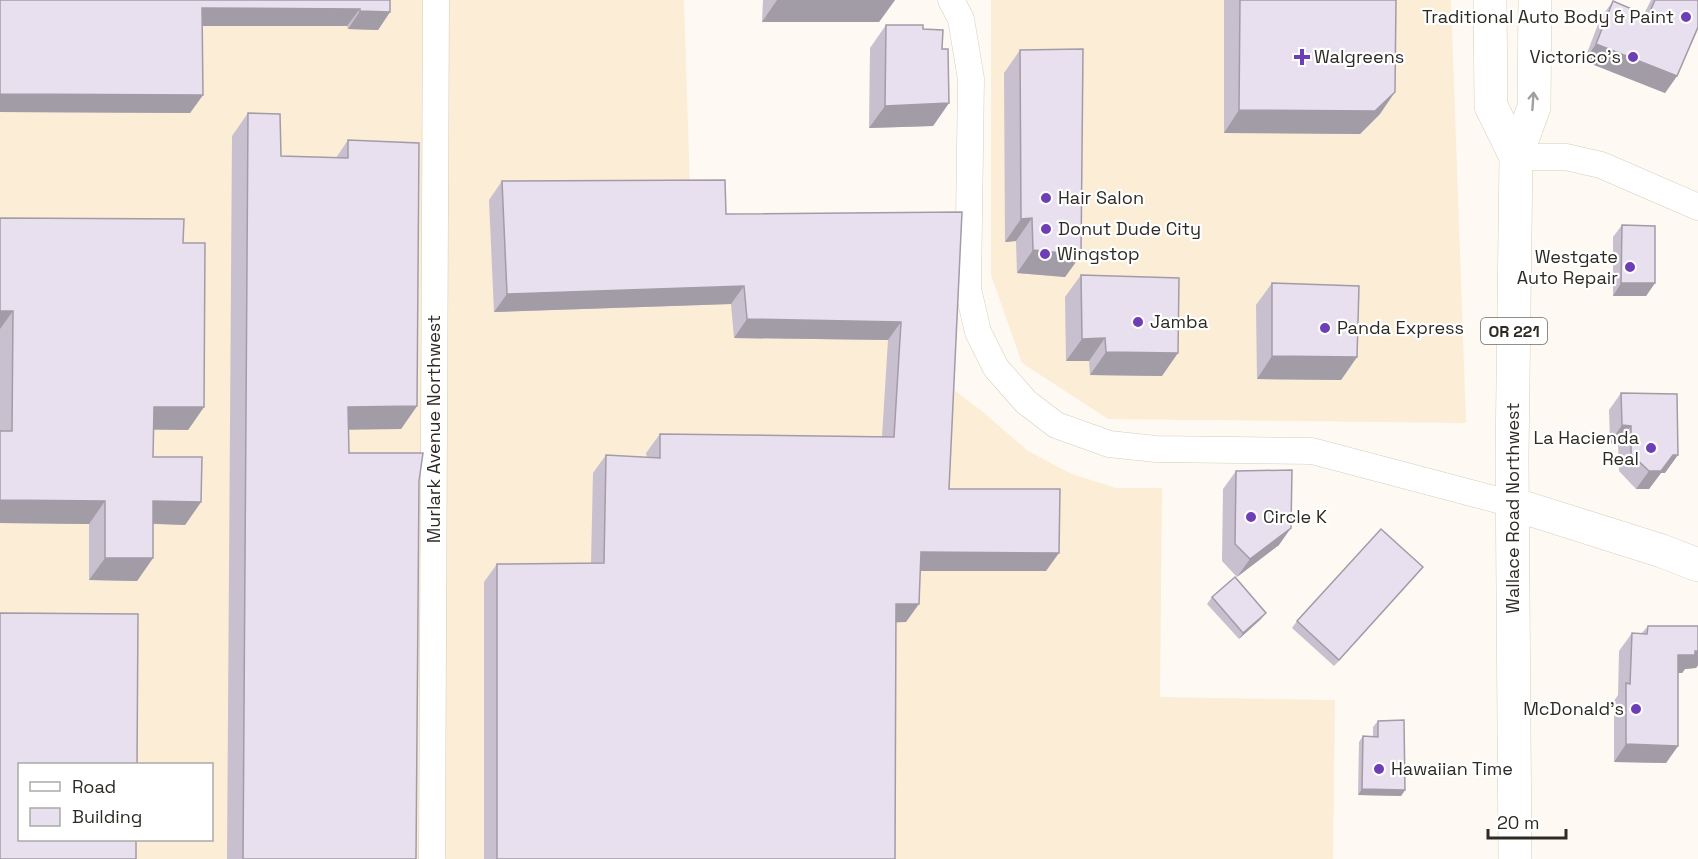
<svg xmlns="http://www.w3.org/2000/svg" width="1698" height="859" font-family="'Space Grotesk',sans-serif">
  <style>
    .built { fill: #fbedd6; fill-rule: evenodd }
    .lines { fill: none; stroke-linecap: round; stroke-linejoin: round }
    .street-casing { stroke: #d6cdbd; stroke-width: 27 }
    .secondary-casing { stroke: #d6cdbd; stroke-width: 34 }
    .primary-casing { stroke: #d6cdbd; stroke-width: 34 }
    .street { stroke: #fff; stroke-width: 26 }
    .secondary { stroke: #fff; stroke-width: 33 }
    .primary { stroke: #fff; stroke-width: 33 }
    .wall { fill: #c8c0ce }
    .shaded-wall { fill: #a29ca7 }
    .building { fill: #e8dfef; stroke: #a29ca7; stroke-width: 1.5 }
    .oneway { stroke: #a19f9c }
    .poi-dot { fill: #6e3eb6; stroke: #fff; stroke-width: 2 }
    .labels { text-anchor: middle; stroke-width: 4.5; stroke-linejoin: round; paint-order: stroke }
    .shield { fill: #fff; stroke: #6d6a66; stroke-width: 1.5 }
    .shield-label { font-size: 16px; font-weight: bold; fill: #2e2a24 }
    .poi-label { font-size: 18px; fill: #2e2a24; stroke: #fff; text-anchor: start }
    .street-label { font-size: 18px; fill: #2e2a24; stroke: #fff }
  </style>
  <rect width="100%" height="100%" fill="#fefaf3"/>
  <g class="built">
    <path d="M0 0H684L690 189 983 412 1028 451 1072 474 1116 488H1162L1160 697 1335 700 1333 859H0ZM20 764H212V840H20Z"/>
    <path d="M991 0H1451L1466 423 1108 419 1022 363 991 275Z"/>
  </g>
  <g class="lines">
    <defs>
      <g id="street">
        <path d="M951 0 961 19 971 79 968 289 978 332 996 368 1026 402 1056 425 1109 444 1156 449 1312 451 1513 504"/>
        <path d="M1516 157H1566L1601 165 1698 207"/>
        <path d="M432 859 436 0"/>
      </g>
      <path id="secondary" d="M1513 504 1662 551 1698 565"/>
      <g id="primary">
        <path d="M1490 0 1491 106 1516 157"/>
        <path d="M1515 859 1512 458 1516 157 1534 107 1535 0"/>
      </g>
    </defs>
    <use href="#street" class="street-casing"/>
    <use href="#secondary" class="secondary-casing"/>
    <use href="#primary" class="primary-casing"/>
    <use href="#street" class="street"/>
    <use href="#secondary" class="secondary"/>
    <use href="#primary" class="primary"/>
  </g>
  <g class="wall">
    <path d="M0 0H390V12L378 30 348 29 347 26H202L203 95 190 113 0 112Z"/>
    <path d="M763 0H895L879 22H762Z"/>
    <path d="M1224 0H1396L1380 114 1360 134 1224 133Z"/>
    <path d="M1651 0H1698V29L1677 76 1665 93 1584 61 1600 19 1613 1 1644 14Z"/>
    <path d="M886 25 923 29 942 49 949 103 933 126 869 128 870 48Z"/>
    <path d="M1020 50 1081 255 1065 277 1017 273 1016 241 1005 242 1004 73Z"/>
    <path d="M248 113 281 156 336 158 348 140 417 406 401 429H348L349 453 419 481 416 859H227L232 136Z"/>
    <path d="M502 181 726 214 962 212 949 489 1046 571H920L906 622H896L895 859H484V582L497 564 591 563 593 473 606 455 647 457 646 453 660 434 882 437 888 340 734 338 731 304 494 312 489 200Z"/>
    <path d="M0 218 183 243 204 407 188 430H154L153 457 201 502 185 525 153 524V558L137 581 89 580V524L0 523Z"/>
    <path d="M1622 225 1655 283 1646 296H1613V237Z"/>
    <path d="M1081 275 1162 376 1090 375 1089 361H1066L1065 297Z"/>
    <path d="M1272 283 1357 357 1341 380 1257 379 1256 305Z"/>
    <path d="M1621 393 1665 473H1661L1649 489H1636L1619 471 1618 444 1610 443 1609 410Z"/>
    <path d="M1236 471 1279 545 1237 577 1222 561 1223 489Z"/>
    <path d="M1418 573 1334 666 1292 628 1297 621Z"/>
    <path d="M1212 597 1261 619 1239 639 1207 604Z"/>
    <path d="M1648 626 1698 651V665L1696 668 1685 669 1682 673H1678V746L1666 763 1614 762V701L1618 695 1619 651 1632 633H1642Z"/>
    <path d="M1378 721 1405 790 1401 796 1358 795 1359 742 1363 736 1373 737V727Z"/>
  </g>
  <g class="shaded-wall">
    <path d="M777 0H895L879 22H762Z"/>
    <path d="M202 8 360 9 347 26H190Z"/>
    <path d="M360 11 390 12 378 30 348 29Z"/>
    <path d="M1596 44 1677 76 1665 93 1584 61Z"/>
    <path d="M1395 92 1380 114 1360 134 1224 133 1239 110Z"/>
    <path d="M0 94 203 95 190 113 0 112Z"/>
    <path d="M949 103 933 126 869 128 885 106Z"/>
    <path d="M1032 218 1016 241 1005 242 1021 219Z"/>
    <path d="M1033 250 1081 255 1065 277 1017 273Z"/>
    <path d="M1621 283H1655L1646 296H1613Z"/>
    <path d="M744 286 731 304 494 312 507 294Z"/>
    <path d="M0 311H13L0 329Z"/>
    <path d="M747 319 901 322 888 340 734 338Z"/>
    <path d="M1105 338 1089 361H1066L1082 339Z"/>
    <path d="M1106 352 1178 353 1162 376 1090 375Z"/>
    <path d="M1272 356 1357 357 1341 380 1257 379Z"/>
    <path d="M417 406 401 429 332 430 348 407Z"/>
    <path d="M154 407H204L188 430 138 429Z"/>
    <path d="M1622 425 1631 426 1618 444 1610 443Z"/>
    <path d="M1673 455H1678L1665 473H1661L1649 489H1636L1649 471Z"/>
    <path d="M0 500 105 501 89 524 0 523Z"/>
    <path d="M153 501 201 502 185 525 137 523Z"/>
    <path d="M1291 528 1279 545 1237 577 1250 559Z"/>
    <path d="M921 552 1059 553 1046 571H908Z"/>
    <path d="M105 558H153L137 581 89 580Z"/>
    <path d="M1423 567 1418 573 1334 666 1339 660Z"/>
    <path d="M896 604H919L906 622 883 623Z"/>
    <path d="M1266 613 1261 619 1239 639 1243 633Z"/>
    <path d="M1698 651V665L1696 668 1685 669 1682 673H1666L1678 655Z"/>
    <path d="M1626 744 1678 746 1666 763 1614 762Z"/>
    <path d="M1362 789 1405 790 1401 796 1358 795Z"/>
  </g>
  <g class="building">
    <path d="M0 0H390V12L360 11V9L202 8 203 95 0 94Z"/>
    <path d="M1240 0H1396L1395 92 1375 111 1239 110Z"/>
    <path d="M1655 0H1698V27L1677 76 1596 44 1613 1 1648 16Z"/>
    <path d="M886 25H923V29L943 30 942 49H948L949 103 885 106Z"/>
    <path d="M1083 49 1081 255 1033 250 1032 218 1021 219 1020 50Z"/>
    <path d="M248 113 280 114 281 156 348 158V140L419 143 417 406 348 407 349 453H423L419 481 416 859H243Z"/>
    <path d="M725 180 726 214 962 212 949 489H1060L1059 553 921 552 919 604H896L895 859H497V564L604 563 606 455 660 458V434L894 437 901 322 747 319 744 286 507 294 502 181Z"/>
    <path d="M0 218 184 219 183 243H205L204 407H154L153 457H202L201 502 153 501V558H105V501L0 500V431H12L13 311H0Z"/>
    <path d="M1622 225 1655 226V283H1621Z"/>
    <path d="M1081 275 1179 278 1178 353 1106 352 1105 338 1082 339Z"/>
    <path d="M1272 283 1359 286 1357 357 1272 356Z"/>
    <path d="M1621 393 1677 394 1678 455H1673L1661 471H1649L1631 454V426L1622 425Z"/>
    <path d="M1292 470 1291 528 1250 559 1235 544 1236 471Z"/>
    <path d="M1381 529 1423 567 1339 660 1297 621Z"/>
    <path d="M1235 577 1266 613 1243 633 1212 597Z"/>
    <path d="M0 613 138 614 137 765H20V840H136V859H0Z"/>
    <path d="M1648 626H1698V651H1695V655H1678V746L1626 744V683L1630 684 1632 633 1647 634Z"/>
    <path d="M1404 720 1405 790 1362 789 1363 736 1378 737V721Z"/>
  </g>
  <defs><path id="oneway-shaft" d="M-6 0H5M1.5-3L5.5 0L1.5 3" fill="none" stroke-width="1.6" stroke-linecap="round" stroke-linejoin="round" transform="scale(1.5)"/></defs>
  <use class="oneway" href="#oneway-shaft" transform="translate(1533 101) rotate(-86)"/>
  <g class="poi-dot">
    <circle cx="1686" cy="17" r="6"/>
    <path d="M1299 48h6v6h6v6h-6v6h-6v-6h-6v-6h6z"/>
    <circle cx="1633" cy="57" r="6"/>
    <circle cx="1046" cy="198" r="6"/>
    <circle cx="1046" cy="229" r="6"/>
    <circle cx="1045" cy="254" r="6"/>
    <circle cx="1630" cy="267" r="6"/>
    <circle cx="1138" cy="322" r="6"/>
    <circle cx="1325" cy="328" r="6"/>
    <circle cx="1651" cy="448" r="6"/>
    <circle cx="1251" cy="517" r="6"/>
    <circle cx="1636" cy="709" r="6"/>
    <circle cx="1379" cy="769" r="6"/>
  </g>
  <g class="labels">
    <rect class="shield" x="1481" y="318" width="66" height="26" rx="4.5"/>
    <g class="shield-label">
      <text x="1514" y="337">OR 221</text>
    </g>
    <g class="poi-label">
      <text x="1674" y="23" text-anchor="end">Traditional Auto Body &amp; Paint</text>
      <text x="1314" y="63">Walgreens</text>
      <text x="1621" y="63" text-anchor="end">Victorico's</text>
      <text x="1058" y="204">Hair Salon</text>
      <text x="1058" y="235">Donut Dude City</text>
      <text x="1057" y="260">Wingstop</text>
      <text x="1618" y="263" text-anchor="end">Westgate<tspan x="1618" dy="21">Auto Repair</tspan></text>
      <text x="1150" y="328">Jamba</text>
      <text x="1337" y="334">Panda Express</text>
      <text x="1639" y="444" text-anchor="end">La Hacienda<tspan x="1639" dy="21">Real</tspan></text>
      <text x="1263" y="523">Circle K</text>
      <text x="1624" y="715" text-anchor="end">McDonald's</text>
      <text x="1391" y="775">Hawaiian Time</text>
    </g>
    <g class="street-label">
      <text transform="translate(434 429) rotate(-90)" y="6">Murlark Avenue Northwest</text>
      <text transform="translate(1513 508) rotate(-90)" y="6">Wallace Road Northwest</text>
    </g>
  </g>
  <rect x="18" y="763" width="195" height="78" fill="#ffffff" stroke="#abaaa7" stroke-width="1.5"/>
  <rect x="30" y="782" width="30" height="9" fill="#ffffff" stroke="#abaaa7" stroke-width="1.5"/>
  <text x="72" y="793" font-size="18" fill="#2e2a24">Road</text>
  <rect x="30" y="808" width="30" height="18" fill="#e8dfef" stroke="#abaaa7" stroke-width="1.5"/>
  <text x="72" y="823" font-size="18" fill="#2e2a24">Building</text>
  <path d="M1488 829v9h78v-9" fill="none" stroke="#2e2a24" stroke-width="3"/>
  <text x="1497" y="829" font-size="18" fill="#2e2a24" stroke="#ffffff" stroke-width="4.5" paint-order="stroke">20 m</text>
</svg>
